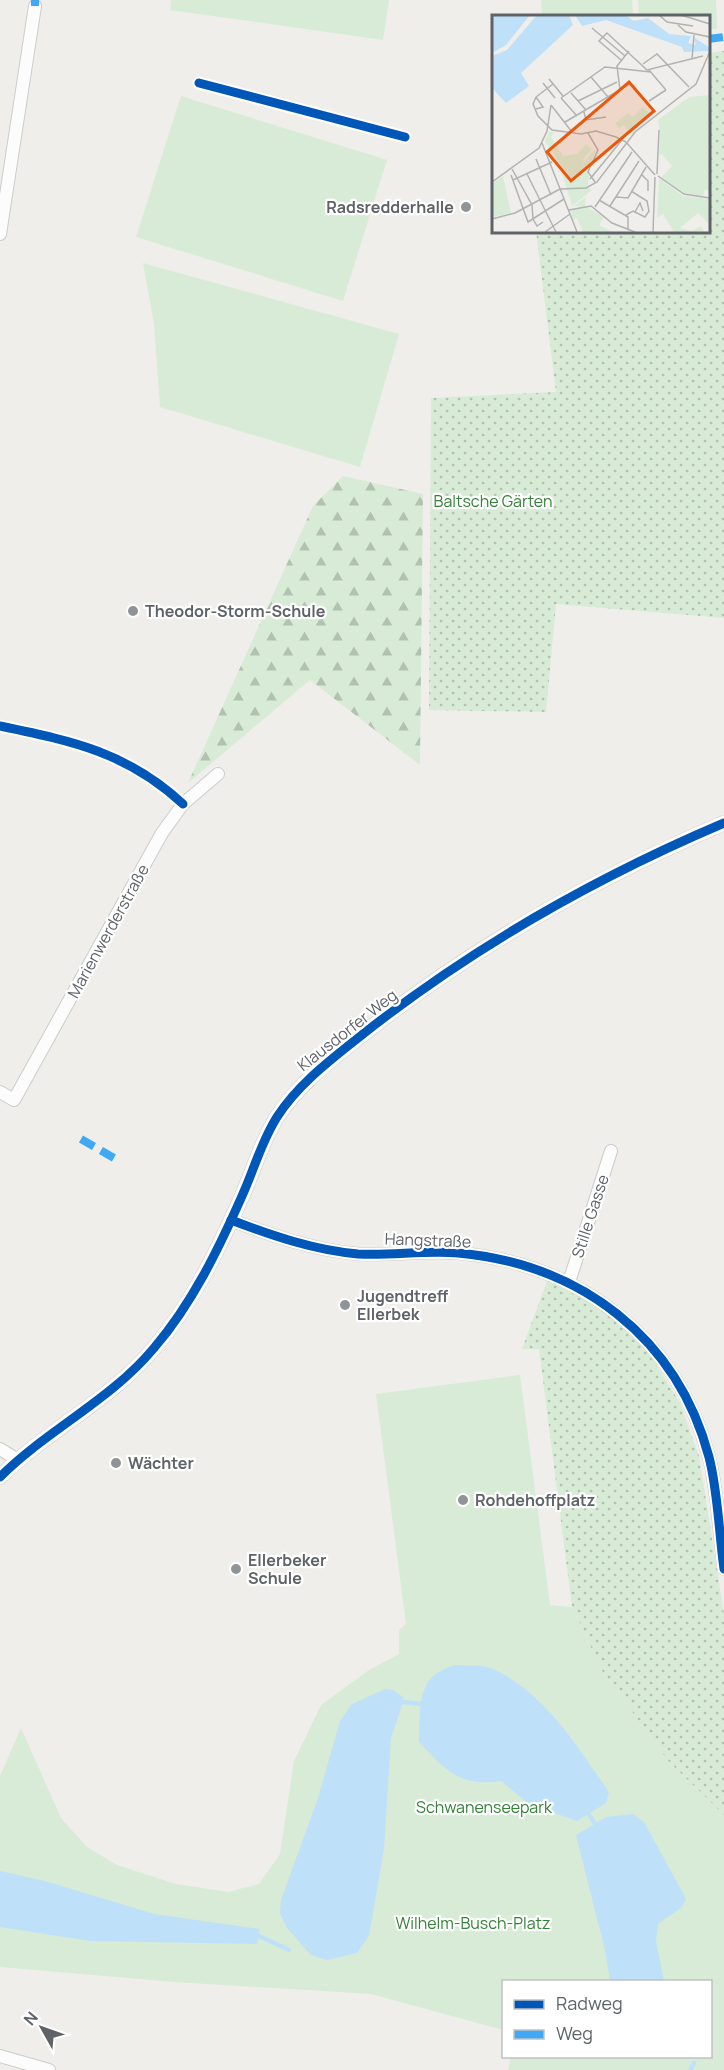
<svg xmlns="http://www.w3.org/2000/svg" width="724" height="2070" font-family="Manrope,sans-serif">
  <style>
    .grass { fill: url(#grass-dots) }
    .forest { fill: url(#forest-firs) }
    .park { fill: #d8ebd6 }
    .water { fill: #bfe0f9 }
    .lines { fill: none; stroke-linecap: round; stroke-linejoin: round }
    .stream { stroke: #bfe0f9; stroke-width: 4.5 }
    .minor-casing { stroke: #cbcccc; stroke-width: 14 }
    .tertiary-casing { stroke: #cbcccc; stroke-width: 16 }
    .minor { stroke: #fdfcfc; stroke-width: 12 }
    .tertiary { stroke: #fdfcfc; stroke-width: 15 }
    .quiet { stroke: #3fa9f5; stroke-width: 8; stroke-dasharray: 15 8; stroke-linecap: butt }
    .cycleway-casing { stroke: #fff; stroke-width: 13 }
    .cycleway { stroke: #0057b8; stroke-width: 9 }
    .poi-dot { fill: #919496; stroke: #fff; stroke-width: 2 }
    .labels { text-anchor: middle; stroke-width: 4.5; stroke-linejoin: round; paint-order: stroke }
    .poi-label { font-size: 16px; font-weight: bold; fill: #5f6368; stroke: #fff; text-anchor: start }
    .park-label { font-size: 16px; fill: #348238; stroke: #fff }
    .street-label { font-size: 16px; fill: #5f6368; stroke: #fff }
    .inset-river { fill: none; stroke: #bfe0f9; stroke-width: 3 }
    .inset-road { fill: none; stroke: #b1b2b2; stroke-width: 1.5 }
    .view { fill: #e8590c; fill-opacity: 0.15; stroke: #e8590c; stroke-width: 3 }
    .inset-edge { fill: none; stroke: #5f6368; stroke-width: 3 }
  </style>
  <defs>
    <pattern id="grass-dots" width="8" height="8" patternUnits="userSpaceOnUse" patternTransform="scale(1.5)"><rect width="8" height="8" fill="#d8ebd6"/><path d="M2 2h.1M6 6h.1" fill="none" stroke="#b2c2b1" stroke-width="1.8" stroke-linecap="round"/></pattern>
    <pattern id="forest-firs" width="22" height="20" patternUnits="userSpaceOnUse" patternTransform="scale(1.5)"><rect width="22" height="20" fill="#d8ebd6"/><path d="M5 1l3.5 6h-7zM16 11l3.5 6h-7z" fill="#b2c2b1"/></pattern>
  </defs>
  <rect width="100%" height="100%" fill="#efeeea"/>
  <g class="grass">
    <path d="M724 51V618L556 604 546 712 429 710 431 398 556 392 536 231H708V53Z"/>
    <path d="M547 1281 596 1304 647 1350 680 1403 699 1456 724 1614V1815L668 1761 602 1671 572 1607 539 1349H522Z"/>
  </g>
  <path class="forest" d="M343 476 423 494 420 765 310 680 188 783 313 506Z"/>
  <g class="park">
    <path d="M171 0H389L383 40 170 10Z"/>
    <path d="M541 0H632L633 16H542Z"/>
    <path d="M638 0H716L717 29H708V16H639Z"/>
    <path d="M181 96 387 160 343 301 136 237Z"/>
    <path d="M143 263 399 334 360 467 160 407 154 324Z"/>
    <path d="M520 1375 550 1605 572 1607 602 1671 668 1761 724 1815V2070H508L511 2057 710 2056V1982H504L503 2030 371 1994 174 1982 0 1967V1776L21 1728 61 1818 87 1847 117 1865 176 1884 228 1892 259 1884 280 1854 294 1761 321 1705 369 1670 399 1654V1630L406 1624 376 1394Z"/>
  </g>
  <g class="water">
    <path d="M456 1665C467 1666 483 1664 493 1669 544 1692 578 1747 609 1792L606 1803 577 1821 529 1804 501 1781C460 1787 446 1771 419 1742 421 1707 415 1675 456 1665Z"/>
    <path d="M385 1689 393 1690 403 1697V1702L391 1738 384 1849 369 1936 357 1953 326 1960 311 1955 287 1928 280 1913 281 1900 318 1798 340 1721 352 1704Z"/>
    <path d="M633 1814 644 1822 686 1899 682 1907 658 1924 656 1941 664 1981H610L605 1950 576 1835 606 1817Z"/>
    <path d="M0 1871 45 1881 154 1914 260 1929 257 1944 90 1941 0 1927Z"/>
  </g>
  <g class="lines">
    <g class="stream">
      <path d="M403 1702 421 1704"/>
      <path d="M589 1815 594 1822"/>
      <path d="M259 1936 289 1950"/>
      <path d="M690 2070 694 2063"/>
    </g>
    <defs>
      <g id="minor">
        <path d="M0 234 35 6"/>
        <path d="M0 1092 14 1100 162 833 183 804 218 774"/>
        <path d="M231 1220C273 1236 314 1250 358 1254 391 1256 425 1250 458 1253 580 1264 677 1337 709 1457 718 1492 719 1533 724 1569"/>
        <path d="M569 1282 611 1151"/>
        <path d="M0 1449 18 1460"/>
        <path d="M0 2056 49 2070"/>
      </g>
      <path id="tertiary" d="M0 1477C47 1430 111 1400 154 1348 192 1304 219 1248 242 1196 254 1170 261 1142 277 1117 299 1083 332 1059 363 1034 472 948 597 877 724 823"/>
    </defs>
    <use href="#minor" class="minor-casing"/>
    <use href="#tertiary" class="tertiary-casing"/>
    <use href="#minor" class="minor"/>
    <use href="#tertiary" class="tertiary"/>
    <g class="quiet">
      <path d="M35 6V0"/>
      <path d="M708 39 724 37"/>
      <path d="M81 1139 114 1158"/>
    </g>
    <defs>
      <g id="cycleway">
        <path d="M199 83 405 137"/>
        <path d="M0 726C72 741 127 752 183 804"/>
        <path d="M231 1220C273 1236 314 1250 358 1254 391 1256 425 1250 458 1253 580 1264 677 1337 709 1457 718 1492 719 1533 724 1569"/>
        <path d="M0 1477C47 1430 111 1400 154 1348 192 1304 219 1248 242 1196 254 1170 261 1142 277 1117 299 1083 332 1059 363 1034 472 948 597 877 724 823"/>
      </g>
    </defs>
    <use href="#cycleway" class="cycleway-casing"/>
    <use href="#cycleway" class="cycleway"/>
  </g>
  <g class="poi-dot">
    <circle cx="466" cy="207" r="6"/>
    <circle cx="133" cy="611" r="6"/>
    <circle cx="345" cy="1305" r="6"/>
    <circle cx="116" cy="1463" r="6"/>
    <circle cx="463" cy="1500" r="6"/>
    <circle cx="236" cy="1569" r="6"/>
  </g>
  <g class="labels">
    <g class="poi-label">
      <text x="454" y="213" text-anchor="end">Radsredderhalle</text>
      <text x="145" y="617">Theodor-Storm-Schule</text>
      <text x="357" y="1302">Jugendtreff<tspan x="357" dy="18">Ellerbek</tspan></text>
      <text x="128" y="1469">Wächter</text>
      <text x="475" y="1506">Rohdehoffplatz</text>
      <text x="248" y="1566">Ellerbeker<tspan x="248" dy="18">Schule</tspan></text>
    </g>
    <g class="park-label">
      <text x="493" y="507">Baltsche Gärten</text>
      <text x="484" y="1813">Schwanenseepark</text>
      <text x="473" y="1929">Wilhelm-Busch-Platz</text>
    </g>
    <g class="street-label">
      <text transform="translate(108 931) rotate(-61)" y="6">Marienwerderstraße</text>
      <text transform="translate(347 1030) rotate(-38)" y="6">Klausdorfer Weg</text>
      <text transform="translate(590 1216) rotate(-72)" y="6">Stille Gasse</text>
      <text transform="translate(428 1240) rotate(2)" y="6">Hangstraße</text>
    </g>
  </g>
  <g transform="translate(492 15)">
    <rect width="218" height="218" fill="#efeeea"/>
    <path d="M217 80V132L203 142 217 164V176L213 174 211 181 193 178 169 163 180 151 170 139 167 140 168 121 187 100 181 94 189 88 198 82ZM151 92 160 100 138 118 132 110 127 113 123 108 136 98 141 102ZM105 132 96 154 97 163 90 166 91 148ZM167 163 191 181 217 184V209L206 198 188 213 200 216 209 211 212 217H182L171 199 165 203Z" fill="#d8ebd6"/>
    <path d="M181 94 187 100 168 121 166 105ZM94 182 93 191 112 202 107 210 121 217H107L100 205 96 213 87 191H82Z" fill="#d8ebd6"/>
    <path d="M217 132H218L217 164 203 142Z" fill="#d8ebd6"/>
    <path d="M57 117H62L59 122 63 128 69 126 66 133 71 141 85 139 94 129 100 134 92 143 89 162 90 166 97 163 95 172 100 175 80 191 70 158 73 156 53 126ZM11 161 19 198 0 202V168ZM88 192 96 212 100 205 107 217H91L85 203 81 205 79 196Z" fill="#d8ebd6"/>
    <path d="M0 0H38L14 30 0 38ZM45 0H77L81 10 29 58 37 71 14 88 0 73V41L15 35ZM83 0H133L142 6 156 3 177 19 199 21 196 28 204 30 201 22 217 32V36L192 37 190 32 114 5 90 11Z" fill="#bfe0f9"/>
    <path class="inset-river" d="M117 0 170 22"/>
    <path class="inset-road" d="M167 0 175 7 201 11M189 0 218 9M186 10 194 17 218 22M100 13 133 41M200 44 202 20M129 45 107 26 115 18 155 55 211 41M151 49 165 39 197 72M157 55 174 75M99 62 116 82M57 64 71 81M51 68 63 83M128 75 125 51 137 36M79 78 94 95M44 82 41 89 46 101 60 115 89 119 104 116 124 122 134 127 163 160M44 82 61 69M44 82 51 92 44 94M69 83 85 101M69 83 113 52 159 57M86 86 125 67M157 86 174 75M59 90 80 117M92 97 94 105 114 102M73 107 138 69M96 118 106 135 96 157 103 167M50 128 85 217M44 144 59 180M20 154 40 190 41 204 45 211 51 207M35 159 64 217M149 159 156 166V176M165 159 167 115M19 160 36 207 72 184M166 161 192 179 218 183M98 164 130 125M21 165 60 147M0 167 47 133 55 116 59 90M68 174 94 173 105 167 143 117 204 69 218 36M124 182 136 183 154 152M107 185 136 202V214M118 191 147 146M103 192 140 137M77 195 99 191 120 208 143 217M143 197 148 188 151 196M134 200 141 196 153 202 157 196 155 186 139 176M0 204 23 198 68 174M53 217 78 199M161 217 163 162"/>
    <path class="view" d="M137 67 162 96 79 166 55 137Z"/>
    <rect width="218" height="218" class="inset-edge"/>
  </g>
  <rect x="502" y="1980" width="210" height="78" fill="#ffffff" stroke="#bfc1c3" stroke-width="1.5"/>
  <rect x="514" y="2000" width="30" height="9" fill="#0057b8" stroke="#bfc1c3" stroke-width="1.5"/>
  <text x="556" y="2010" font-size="18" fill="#5f6368">Radweg</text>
  <rect x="514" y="2030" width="30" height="9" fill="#3fa9f5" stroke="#bfc1c3" stroke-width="1.5"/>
  <text x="556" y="2040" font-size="18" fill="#5f6368">Weg</text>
  <g transform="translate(42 2028) rotate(310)" stroke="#ffffff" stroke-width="4.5" paint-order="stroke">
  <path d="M0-4.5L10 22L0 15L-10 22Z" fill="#5f6368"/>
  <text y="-9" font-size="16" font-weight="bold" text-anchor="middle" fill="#5f6368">N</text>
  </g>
</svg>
